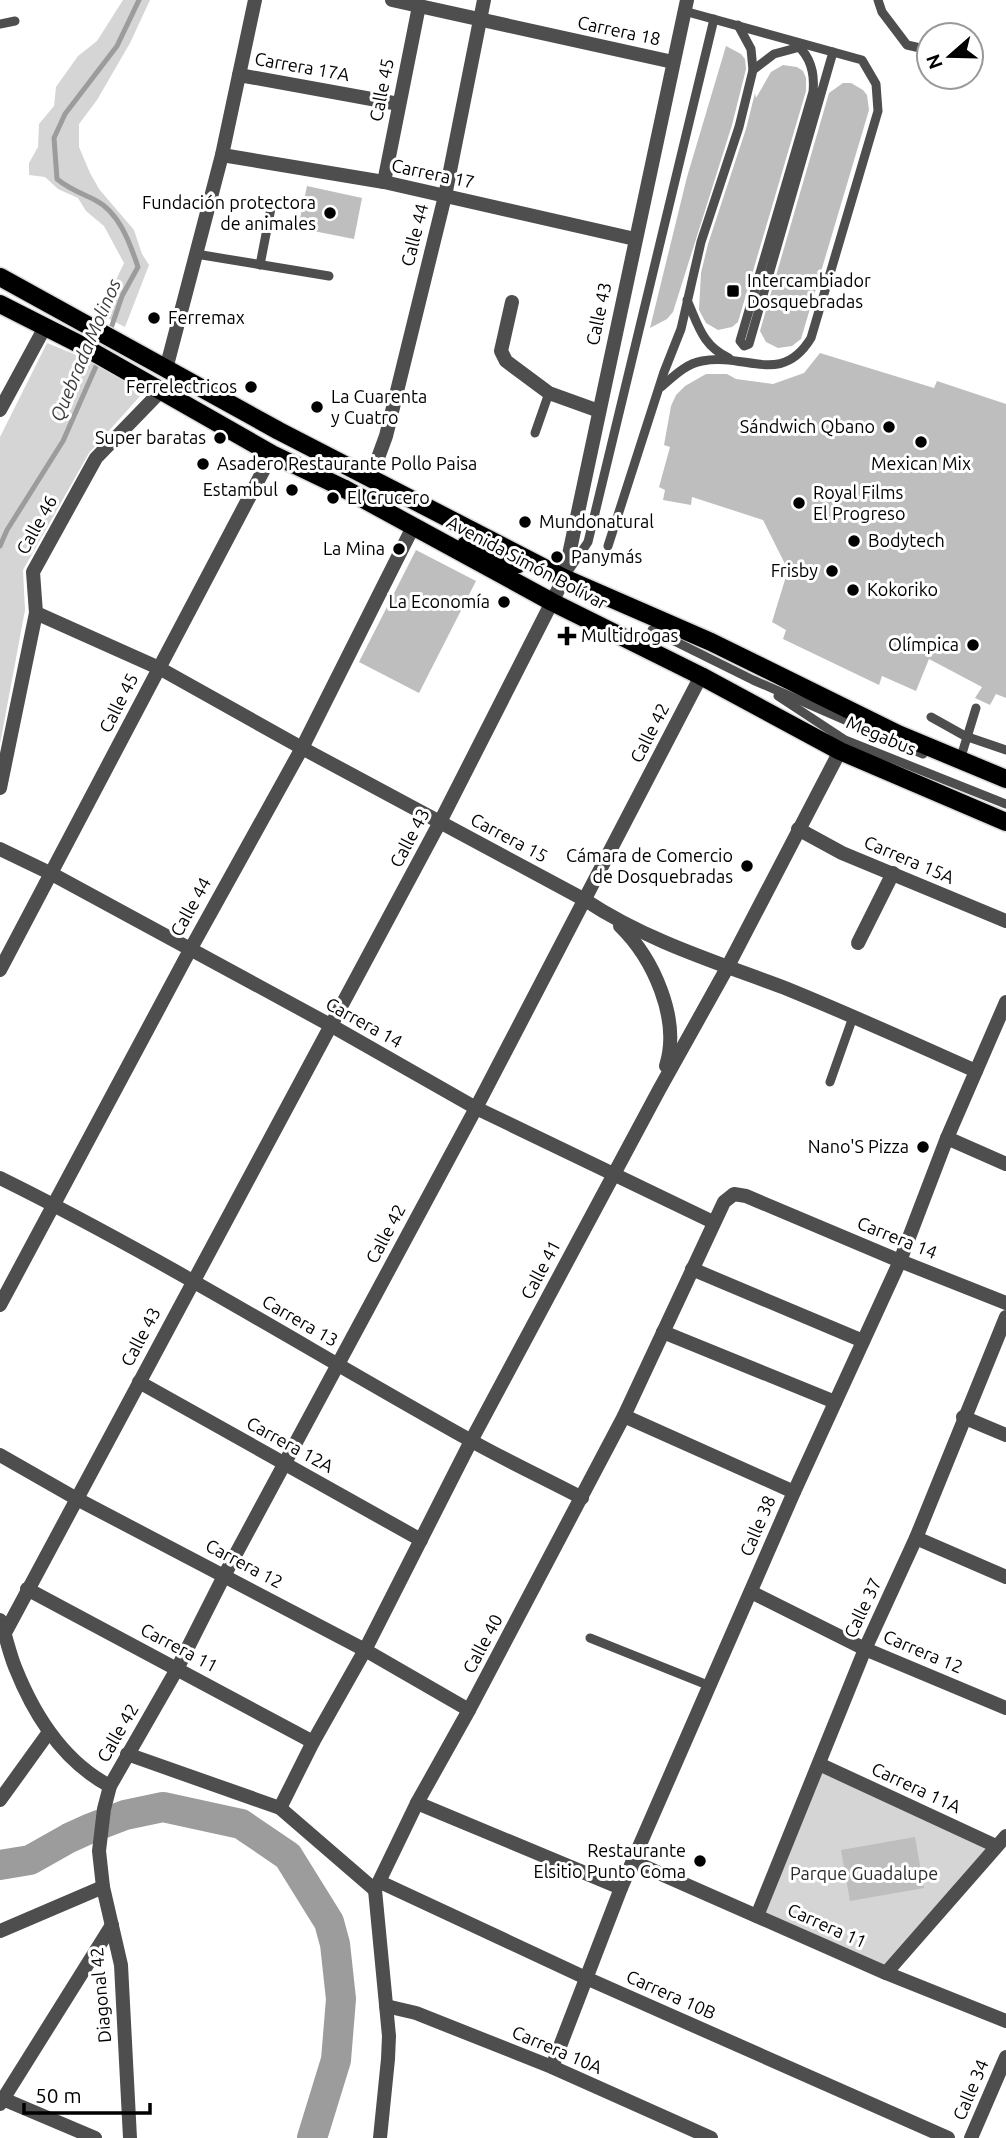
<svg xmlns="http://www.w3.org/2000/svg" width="1006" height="2138" font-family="Ubuntu,sans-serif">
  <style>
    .green { fill: #d5d5d5 }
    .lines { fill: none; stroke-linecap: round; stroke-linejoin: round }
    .stream { stroke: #9c9c9c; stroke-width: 5 }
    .river { stroke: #9c9c9c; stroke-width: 30 }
    .building { fill: #bebebe }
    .primary-casing { stroke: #dbdbdb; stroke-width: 21 }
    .service { stroke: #4e4e4e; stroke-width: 9 }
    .minor { stroke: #4e4e4e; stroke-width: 14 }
    .tertiary { stroke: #4e4e4e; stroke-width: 14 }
    .primary { stroke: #000; stroke-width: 18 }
    .poi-dot { fill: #000; stroke: #fff; stroke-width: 2.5 }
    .labels { text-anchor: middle; stroke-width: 6; stroke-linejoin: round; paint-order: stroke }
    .street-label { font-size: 18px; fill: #000; stroke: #fff }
    .poi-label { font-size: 18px; fill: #000; stroke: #fff; text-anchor: end }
    .park-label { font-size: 18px; fill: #2c2c2c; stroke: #fff }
    .water-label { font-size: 19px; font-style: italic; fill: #3d3d3d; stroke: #fff }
  </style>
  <rect width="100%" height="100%" fill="#fff"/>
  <g class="green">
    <path d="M123 0H150L130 43 97 100 79 124V147L90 173 99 189 134 230 142 254 149 265 125 327 100 314 124 263 104 226 86 211 78 198 58 189 45 177 29 175V163L38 147 39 124 54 106 56 87 78 56 97 41Z"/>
    <path d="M47 343 150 385 89 453 23 570 25 610 0 744V437Z"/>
    <path d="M819 1764 996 1846 886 1973 757 1916Z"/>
  </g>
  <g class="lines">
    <path class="stream" d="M0 546 7 530 63 441 105 346 122 296 138 267C130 243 119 212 95 200 81 193 69 189 57 179L54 138 65 114 117 46 139 0"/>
    <path class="river" d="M0 1865 30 1860 69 1838 91 1828 125 1815 163 1807 241 1824 288 1856 329 1922 335 1944 341 1999 336 2060 312 2138"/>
  </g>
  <g class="building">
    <path d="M726 46 741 54 745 59 746 69 732 125 673 312 667 319 650 328 687 177Z"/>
    <path d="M783 65 797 67 803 71 806 78V91L738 322 732 327 718 330 706 323 699 310 701 273 708 244 746 129 755 93 756 98 771 72Z"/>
    <path d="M843 83H851L863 90 867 95 869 110 801 339 792 346 778 348 766 342 760 331 829 93Z"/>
    <path d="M307 186 362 198 354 239 298 228Z"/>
    <path d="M820 353 934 388 937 381 1006 404V698L996 694 990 705 975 698 982 687 929 659 916 691 882 676 879 685 783 639 786 630 772 622 788 570 763 520 692 497 691 505 663 500 665 490 659 487 670 447 664 445 671 406 676 395 685 386 706 374H727L736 379 773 384 804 373Z"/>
    <path d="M416 550 476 581 419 693 359 662Z"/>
    <path d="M915 1837 924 1888 850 1901 841 1850Z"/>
  </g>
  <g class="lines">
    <defs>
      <g id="primary">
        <path d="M0 277 279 431 564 578 711 642 898 734 1006 779"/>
        <path d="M0 304 79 344 272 454 343 488 552 602 701 676 840 751 1006 822"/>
        <path d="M466 545 518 564"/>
      </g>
    </defs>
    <use href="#primary" class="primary-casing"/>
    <g class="service">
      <path d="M878 0 882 12 907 45 929 50"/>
      <path d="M0 24 15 21"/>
      <path d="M793 42C810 54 815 72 813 92L740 341 744 346 749 344 833 52"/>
      <path d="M753 70 774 54 800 47"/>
      <path d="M196 254 329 276"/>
      <path d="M260 265 272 203"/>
      <path d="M687 300C698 324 702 346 729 358"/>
      <path d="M661 387C673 377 685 364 702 361 746 352 781 387 811 338L878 111 876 84 862 60 684 11"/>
      <path d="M535 433 549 393"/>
      <path d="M608 546 664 372 681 329 701 242 739 127 753 70 751 49 738 25"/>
      <path d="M569 570 588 542 714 19"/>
      <path d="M652 630 753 680 923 754"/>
      <path d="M778 696 845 740 1006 804"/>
      <path d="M931 717 965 736 1006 750"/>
      <path d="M960 760 976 708"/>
      <path d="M830 1082 853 1017"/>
      <path d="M590 1638 710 1686"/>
    </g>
    <g class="minor">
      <path d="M392 0 673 62"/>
      <path d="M239 75 399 104"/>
      <path d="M222 155 384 182 635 239"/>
      <path d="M384 182 419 6"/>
      <path d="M512 302 501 351 506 361 549 393 599 411"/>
      <path d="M166 369 222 155 255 0"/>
      <path d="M0 410 45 327"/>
      <path d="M371 477 386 436 445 196 484 0"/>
      <path d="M36 613 159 668 302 748 585 900C647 941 716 962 785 988 849 1014 913 1043 976 1071"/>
      <path d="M0 788 36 613 33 572 96 458 160 392"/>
      <path d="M798 829 842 853 1006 921"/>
      <path d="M0 849 52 874 332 1026 476 1108 713 1222"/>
      <path d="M620 926C653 958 681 1019 666 1066"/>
      <path d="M858 943 893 873"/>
      <path d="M0 970 272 454"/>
      <path d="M947 1138 1006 1164"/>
      <path d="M0 1178C160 1257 312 1352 468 1439 505 1460 544 1478 582 1498"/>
      <path d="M692 1269 863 1341"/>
      <path d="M0 1305 190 950 302 748 413 527"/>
      <path d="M663 1332 835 1402"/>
      <path d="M139 1382 421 1540"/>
      <path d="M624 1416 794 1492"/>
      <path d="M963 1417 1006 1435"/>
      <path d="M0 1455 77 1499 365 1650 469 1710"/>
      <path d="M916 1538 1006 1577"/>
      <path d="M27 1589 313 1742"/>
      <path d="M751 1592 865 1649 1006 1708"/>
      <path d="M0 1620C6 1636 9 1652 15 1667 34 1715 64 1762 110 1786"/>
      <path d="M5 1633 440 822 552 602"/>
      <path d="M127 1754 280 1808 375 1890"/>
      <path d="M819 1764 996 1846"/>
      <path d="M0 1800 49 1732"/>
      <path d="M417 1803 621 1888"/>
      <path d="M280 1808 313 1742 365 1650 471 1441 659 1090 727 968 840 751"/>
      <path d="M634 1862 886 1973 1006 2021"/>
      <path d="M380 1882 586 1978 948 2138"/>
      <path d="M757 1916 865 1649 916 1538 1006 1317"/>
      <path d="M0 1931 103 1887"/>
      <path d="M886 1973 1006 1836"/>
      <path d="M386 2006 416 2013 552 2067 711 2138"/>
      <path d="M552 2067 621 1888 794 1492 900 1261 947 1138 1006 1002"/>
      <path d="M3 2099 95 2138"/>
      <path d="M0 2104 112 1925"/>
      <path d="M130 2138 121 1965 103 1887 99 1851 104 1809 110 1786 177 1669 224 1576 476 1108 701 676"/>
      <path d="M380 2138 388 2059 389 2036 375 1890 417 1803 469 1710 624 1416 724 1202 734 1194 746 1196 900 1261 1006 1303"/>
      <path d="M971 2138 1006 2057"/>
    </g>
    <path class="tertiary" d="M552 602 564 578 687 0"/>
    <use href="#primary" class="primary"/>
  </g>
  <g class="poi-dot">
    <circle cx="330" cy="213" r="7"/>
    <rect x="726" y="284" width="14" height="14" rx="3.5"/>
    <circle cx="154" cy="318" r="7"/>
    <circle cx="251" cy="387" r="7"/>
    <circle cx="317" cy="407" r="7"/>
    <circle cx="889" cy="427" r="7"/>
    <circle cx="220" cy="438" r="7"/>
    <circle cx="921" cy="442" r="7"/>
    <circle cx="203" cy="464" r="7"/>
    <circle cx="292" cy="490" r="7"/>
    <circle cx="333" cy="498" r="7"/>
    <circle cx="799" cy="503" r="7"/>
    <circle cx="525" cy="522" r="7"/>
    <circle cx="854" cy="541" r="7"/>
    <circle cx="399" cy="549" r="7"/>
    <circle cx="557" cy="557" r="7"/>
    <circle cx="832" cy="571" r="7"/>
    <circle cx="853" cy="590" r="7"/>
    <circle cx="504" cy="602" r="7"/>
    <path d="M563.5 625.5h7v7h7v7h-7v7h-7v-7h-7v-7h7z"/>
    <circle cx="973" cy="645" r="7"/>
    <circle cx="747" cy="866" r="7"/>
    <circle cx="923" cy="1147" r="7"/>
    <circle cx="700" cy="1861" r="7"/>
  </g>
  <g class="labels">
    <g class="street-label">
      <text transform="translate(619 31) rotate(12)" y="6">Carrera 18</text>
      <text transform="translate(302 67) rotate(10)" y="6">Carrera 17A</text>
      <text transform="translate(382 90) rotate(-79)" y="6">Calle 45</text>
      <text transform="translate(433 174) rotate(12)" y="6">Carrera 17</text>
      <text transform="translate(415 235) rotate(-76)" y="6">Calle 44</text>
      <text transform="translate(599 314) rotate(-78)" y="6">Calle 43</text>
      <text transform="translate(37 525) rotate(-61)" y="6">Calle 46</text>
      <text transform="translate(527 563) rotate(28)" y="6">Avenida Simón Bolívar</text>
      <text transform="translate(119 703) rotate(-63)" y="6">Calle 45</text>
      <text transform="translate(650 733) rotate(-63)" y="6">Calle 42</text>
      <text transform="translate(881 736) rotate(23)" y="6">Megabus</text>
      <text transform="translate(410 838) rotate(-62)" y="6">Calle 43</text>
      <text transform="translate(509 838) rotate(28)" y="6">Carrera 15</text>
      <text transform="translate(909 860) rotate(23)" y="6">Carrera 15A</text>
      <text transform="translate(191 907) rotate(-61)" y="6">Calle 44</text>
      <text transform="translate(364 1023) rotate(29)" y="6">Carrera 14</text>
      <text transform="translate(386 1234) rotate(-62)" y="6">Calle 42</text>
      <text transform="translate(897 1238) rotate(22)" y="6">Carrera 14</text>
      <text transform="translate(541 1270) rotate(-62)" y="6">Calle 41</text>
      <text transform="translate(300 1321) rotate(30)" y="6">Carrera 13</text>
      <text transform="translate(141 1337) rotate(-62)" y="6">Calle 43</text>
      <text transform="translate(290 1445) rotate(29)" y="6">Carrera 12A</text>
      <text transform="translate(758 1526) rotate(-67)" y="6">Calle 38</text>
      <text transform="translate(244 1564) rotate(28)" y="6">Carrera 12</text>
      <text transform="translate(863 1608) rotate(-65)" y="6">Calle 37</text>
      <text transform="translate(483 1644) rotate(-62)" y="6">Calle 40</text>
      <text transform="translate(179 1648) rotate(28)" y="6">Carrera 11</text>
      <text transform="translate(923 1652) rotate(23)" y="6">Carrera 12</text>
      <text transform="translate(118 1733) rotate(-60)" y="6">Calle 42</text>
      <text transform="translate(916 1788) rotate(25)" y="6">Carrera 11A</text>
      <text transform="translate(827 1926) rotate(24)" y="6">Carrera 11</text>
      <text transform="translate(101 1995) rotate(-95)" y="6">Diagonal 42</text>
      <text transform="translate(671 1995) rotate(24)" y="6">Carrera 10B</text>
      <text transform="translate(557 2050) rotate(23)" y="6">Carrera 10A</text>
      <text transform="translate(971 2090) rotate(-67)" y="6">Calle 34</text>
    </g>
    <g class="poi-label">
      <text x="316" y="209">Fundación protectora<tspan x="316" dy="21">de animales</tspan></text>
      <text x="747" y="287" text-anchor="start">Intercambiador<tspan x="747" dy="21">Dosquebradas</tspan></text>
      <text x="168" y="324" text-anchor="start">Ferremax</text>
      <text x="237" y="393">Ferrelectricos</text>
      <text x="331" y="403" text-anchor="start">La Cuarenta<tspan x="331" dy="21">y Cuatro</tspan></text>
      <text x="875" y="433">Sándwich Qbano</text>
      <text x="206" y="444">Super baratas</text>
      <text x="217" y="470" text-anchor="start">Asadero Restaurante Pollo Paisa</text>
      <text x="921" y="470" text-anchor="middle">Mexican Mix</text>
      <text x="278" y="496">Estambul</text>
      <text x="813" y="499" text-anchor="start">Royal Films<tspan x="813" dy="21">El Progreso</tspan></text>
      <text x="347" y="504" text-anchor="start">El Crucero</text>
      <text x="539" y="528" text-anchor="start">Mundonatural</text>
      <text x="868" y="547" text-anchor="start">Bodytech</text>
      <text x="385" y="555">La Mina</text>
      <text x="571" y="563" text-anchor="start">Panymás</text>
      <text x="818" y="577">Frisby</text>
      <text x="867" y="596" text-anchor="start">Kokoriko</text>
      <text x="490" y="608">La Economía</text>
      <text x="581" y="642" text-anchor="start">Multidrogas</text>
      <text x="959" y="651">Olímpica</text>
      <text x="733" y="862">Cámara de Comercio<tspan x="733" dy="21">de Dosquebradas</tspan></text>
      <text x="909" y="1153">Nano'S Pizza</text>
      <text x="686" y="1857">Restaurante<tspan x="686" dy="21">Elsitio Punto Coma</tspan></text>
    </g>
    <g class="park-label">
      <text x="864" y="1880">Parque Guadalupe</text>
    </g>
    <g class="water-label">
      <text transform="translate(85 350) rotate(-67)" y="7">Quebrada Molinos</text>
    </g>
  </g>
  <g transform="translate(950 56) rotate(250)"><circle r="33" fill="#ffffff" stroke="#999999" stroke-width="2"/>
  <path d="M0-5L12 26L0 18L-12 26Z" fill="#000000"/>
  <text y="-10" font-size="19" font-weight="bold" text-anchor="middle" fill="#000000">N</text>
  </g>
  <path d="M24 2103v10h126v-10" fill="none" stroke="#000000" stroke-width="3.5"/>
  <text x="35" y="2103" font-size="21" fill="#000000" stroke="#ffffff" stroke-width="5" paint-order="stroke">50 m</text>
</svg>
